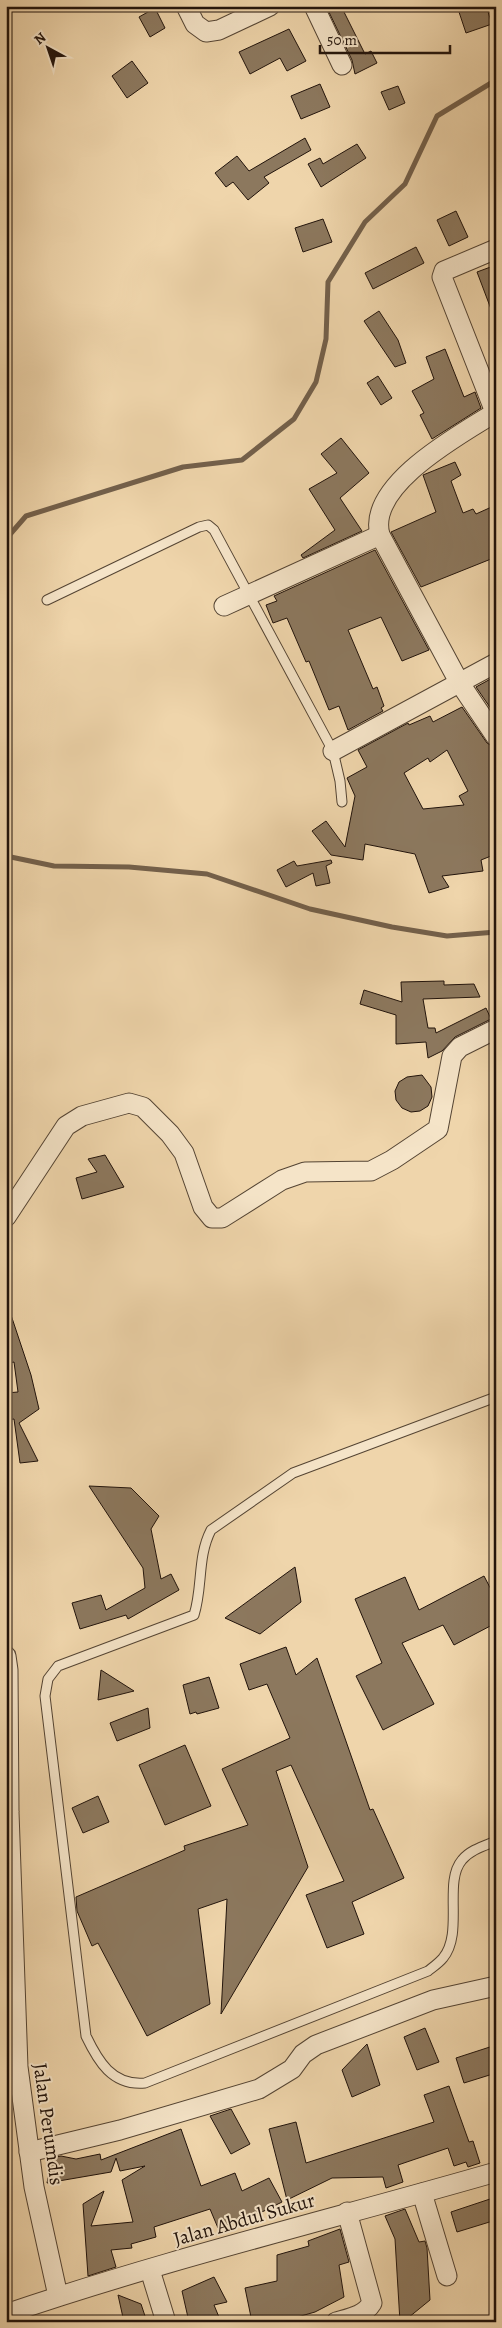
<svg xmlns="http://www.w3.org/2000/svg" width="502" height="2328" font-family="Alegreya,serif">
  <style>
    .lines { fill: none; stroke-linecap: round; stroke-linejoin: round }
    .stream { stroke: #73604b; stroke-width: 5 }
    .building { fill: #8c785e; stroke: #21130b; fill-rule: evenodd }
    .service-casing { stroke: #544433; stroke-width: 11 }
    .minor-casing { stroke: #544433; stroke-width: 21 }
    .service { stroke: #f5e4c8; stroke-width: 9 }
    .minor { stroke: #f5e4c8; stroke-width: 19 }
    .labels { text-anchor: middle; stroke-width: 4; stroke-linejoin: round; paint-order: stroke }
    .street-label { font-size: 20px; fill: #21130b; stroke: #f5e4c8 }
  </style>
  <rect width="100%" height="100%" fill="#efd5ab"/>
  <filter id="stains"><feTurbulence type="fractalNoise" baseFrequency=".004" numOctaves="4"/><feColorMatrix values="0 0 0 0 .2 0 0 0 0 .09 0 0 0 0 .02 0 0 0 .5 -.17"/></filter>
  <radialGradient id="worn" r=".72"><stop offset=".6" stop-color="#630" stop-opacity="0"/><stop offset="1" stop-color="#630" stop-opacity=".3"/></radialGradient>
  <g class="lines">
    <g class="stream">
      <path d="M6 539 26 516 183 467 242 460 294 419 316 382 326 339 328 282 365 222 405 184 437 116 496 80"/>
      <path d="M6 856 54 866 129 867 207 874 310 909 392 927 447 936 496 932"/>
    </g>
  </g>
  <g class="building">
    <path d="M330 6H341L365 54 371 51 377 63 355 74 352 60 327 8Z"/>
    <path d="M457 6H486L492 24 466 33Z"/>
    <path d="M155 8 165 28 150 37 139 17Z"/>
    <path d="M289 29 306 61 287 71 280 58 250 74 239 52Z"/>
    <path d="M132 61 148 83 127 98 112 76Z"/>
    <path d="M320 84 330 107 301 119 291 96Z"/>
    <path d="M398 86 405 103 389 110 381 92Z"/>
    <path d="M305 138 311 150 264 177 269 183 248 200 233 182 226 187 215 173 237 156 249 171Z"/>
    <path d="M357 144 366 158 321 187 308 164 320 158 323 164Z"/>
    <path d="M456 211 468 237 449 246 437 220Z"/>
    <path d="M323 219 332 242 303 252 295 228Z"/>
    <path d="M416 247 424 263 373 289 365 273Z"/>
    <path d="M496 265V317H494L477 272Z"/>
    <path d="M379 311 398 340 406 363 395 367 364 321Z"/>
    <path d="M445 349 464 397 475 392 481 408 432 439 420 415 424 413 412 391 434 379 426 357Z"/>
    <path d="M378 376 392 398 381 405 367 383Z"/>
    <path d="M341 438 369 473 340 498 362 531 303 558 301 555 335 530 309 489 337 473 321 454Z"/>
    <path d="M455 462 461 475 451 481 463 513 473 509 476 514 496 505V557L421 587 391 532 436 512 423 475Z"/>
    <path d="M375 550 429 650 402 661 381 617 348 630 373 689 377 687 384 706 381 708 383 711 348 730 339 706 329 710 309 661 306 662 287 618 273 623 266 605 277 601 274 596Z"/>
    <path d="M496 676V716L476 687Z"/>
    <path d="M462 707 487 743 496 748V786L492 788 496 798V854L481 860 483 871 442 876 449 887 429 893 415 854 365 844 363 860 331 855 312 831 326 821 345 847 355 796 347 778 367 767 358 750 408 723 409 725 430 716 433 722ZM447 750 468 791 459 796 464 805 423 809 404 773 428 758 430 762Z"/>
    <path d="M331 860 332 863 326 866 330 883 316 886 313 873 286 887 277 870 294 861 297 866Z"/>
    <path d="M444 981V985L474 984 480 997 423 999 428 1028H435L436 1033 486 1008 491 1019 455 1037 442 1051 428 1058 426 1042 396 1044V1015L360 1004 364 990 402 1002 401 982Z"/>
    <path d="M422 1075 431 1087 432 1097 428 1106 420 1111 411 1112 402 1108 396 1100 395 1091 399 1082 407 1077Z"/>
    <path d="M105 1155 124 1187 82 1199 76 1178 97 1172 88 1159Z"/>
    <path d="M6 1309H9L31 1375 39 1409 19 1423 38 1461 20 1463 14 1419 6 1420V1393L18 1392 14 1362 6 1364Z"/>
    <path d="M89 1486 131 1488 159 1516 151 1529 161 1579 171 1574 179 1590 128 1619 126 1615 80 1629 72 1603 101 1595 106 1610 145 1588 143 1568Z"/>
    <path d="M295 1567 301 1602 260 1634 225 1618Z"/>
    <path d="M484 1576 496 1599V1623L454 1645 443 1625 402 1643 434 1704 383 1730 356 1676 382 1663 355 1599 405 1577 419 1610Z"/>
    <path d="M286 1647 296 1675 317 1658 370 1810 373 1809 404 1878 352 1902 364 1934 327 1948 306 1895 344 1881 291 1765 276 1771 308 1867 221 2014 227 1899 198 1909 210 2004 147 2036 98 1943 92 1946 77 1911 76 1897 185 1850 184 1846 248 1825 222 1769 290 1738 267 1684 249 1690 240 1664Z"/>
    <path d="M101 1670 134 1691 98 1700Z"/>
    <path d="M209 1677 219 1708 197 1714 196 1712 190 1714 183 1685Z"/>
    <path d="M148 1708 150 1728 117 1741 110 1723Z"/>
    <path d="M185 1745 211 1806 165 1825 139 1765Z"/>
    <path d="M98 1796 109 1822 83 1833 72 1808Z"/>
    <path d="M425 2028 439 2062 417 2070 404 2037Z"/>
    <path d="M367 2044 380 2085 352 2097 342 2070Z"/>
    <path d="M496 2045V2073L464 2083 456 2058Z"/>
    <path d="M449 2086 469 2142 473 2141 480 2163 468 2167 466 2162 454 2166 448 2148 398 2165 403 2182 386 2188 383 2177 332 2178 287 2200 269 2129 296 2122 306 2163 434 2122 424 2095Z"/>
    <path d="M231 2109 250 2144 231 2154 210 2116Z"/>
    <path d="M181 2129 201 2186 235 2173 242 2191 269 2178 282 2202 264 2211 218 2228 210 2209 154 2227 156 2237 131 2244 132 2248 111 2250 116 2267 88 2276 83 2204 104 2191 91 2226 133 2222 122 2180 145 2166 120 2171 116 2158 111 2172 47 2183 52 2158 61 2156 76 2159 100 2154 101 2160Z"/>
    <path d="M496 2197V2220L457 2232 451 2212Z"/>
    <path d="M405 2209 419 2242 425 2241 427 2248 430 2300 403 2322H400L395 2239 385 2216Z"/>
    <path d="M340 2229 349 2262 339 2265 344 2297 315 2312 280 2322H252L245 2288 277 2281V2255L309 2246 308 2241Z"/>
    <path d="M214 2277 227 2302 214 2305 221 2322H189L182 2291Z"/>
    <path d="M118 2295 141 2304 147 2322H124Z"/>
  </g>
  <g class="lines">
    <defs>
      <g id="service">
        <path d="M47 600 199 527 208 525 214 530 333 751 340 781 342 802"/>
        <path d="M496 1397 293 1473 211 1530C197 1557 203 1587 194 1615L58 1666 48 1679 45 1696 86 2036C98 2061 112 2086 145 2083L428 1971C433 1967 439 1963 443 1958 464 1933 443 1882 462 1860 470 1850 484 1846 496 1841"/>
      </g>
      <g id="minor">
        <path d="M186 6 195 24 206 32 219 30 270 6"/>
        <path d="M314 6 342 65"/>
        <path d="M495 412 442 277 444 271 496 249"/>
        <path d="M496 412C461 434 366 485 380 535L459 682 496 737"/>
        <path d="M224 606 380 535"/>
        <path d="M333 751 496 663"/>
        <path d="M6 1217 66 1126 82 1116 129 1103 143 1107 170 1134 184 1153 203 1207 212 1218H222L282 1180 305 1172 371 1171 392 1160 438 1129 452 1056 460 1047 496 1029"/>
        <path d="M6 1656 8 1670 9 1812 18 2067 34 2187 58 2296"/>
        <path d="M29 2152 120 2130 259 2089 292 2069 303 2054 316 2045 433 2000 496 1986"/>
        <path d="M422 2193 447 2276"/>
        <path d="M150 2270 166 2322"/>
        <path d="M6 2314C167 2259 333 2219 496 2172"/>
        <path d="M336 2322C350 2318 364 2316 372 2303L347 2212"/>
      </g>
    </defs>
    <use href="#service" class="service-casing"/>
    <use href="#minor" class="minor-casing"/>
    <use href="#service" class="service"/>
    <use href="#minor" class="minor"/>
  </g>
  <g class="labels">
    <g class="street-label">
      <text transform="translate(49 2124) rotate(82)" y="7">Jalan Perumdis</text>
      <text transform="translate(244 2219) rotate(-16)" y="7">Jalan Abdul Sukur</text>
    </g>
  </g>
  <rect width="502" height="2328" fill="none" stroke="#efd5ab" stroke-width="25"/>
  <rect x="8" y="8" width="487" height="2313" fill="none" stroke="#21130b" stroke-width="2.5"/>
  <rect x="12" y="12" width="477" height="2303" fill="none" stroke="#21130b"/>
  <g transform="translate(48 48) rotate(320)" stroke="#f5e4c8" stroke-width="4" paint-order="stroke">
  <path d="M0-4L9 19L0 12L-9 19Z" fill="#21130b"/>
  <text y="-8" font-size="14" font-weight="bold" text-anchor="middle" fill="#21130b">N</text>
  </g>
  <path d="M320 45v8h130v-8" fill="none" stroke="#21130b" stroke-width="2.5"/>
  <text x="327" y="45" font-size="15" fill="#21130b" stroke="#f5e4c8" stroke-width="4" paint-order="stroke">50 m</text>
  <rect width="100%" height="100%" filter="url(#stains)"/>
  <rect width="100%" height="100%" fill="url(#worn)"/>
</svg>
